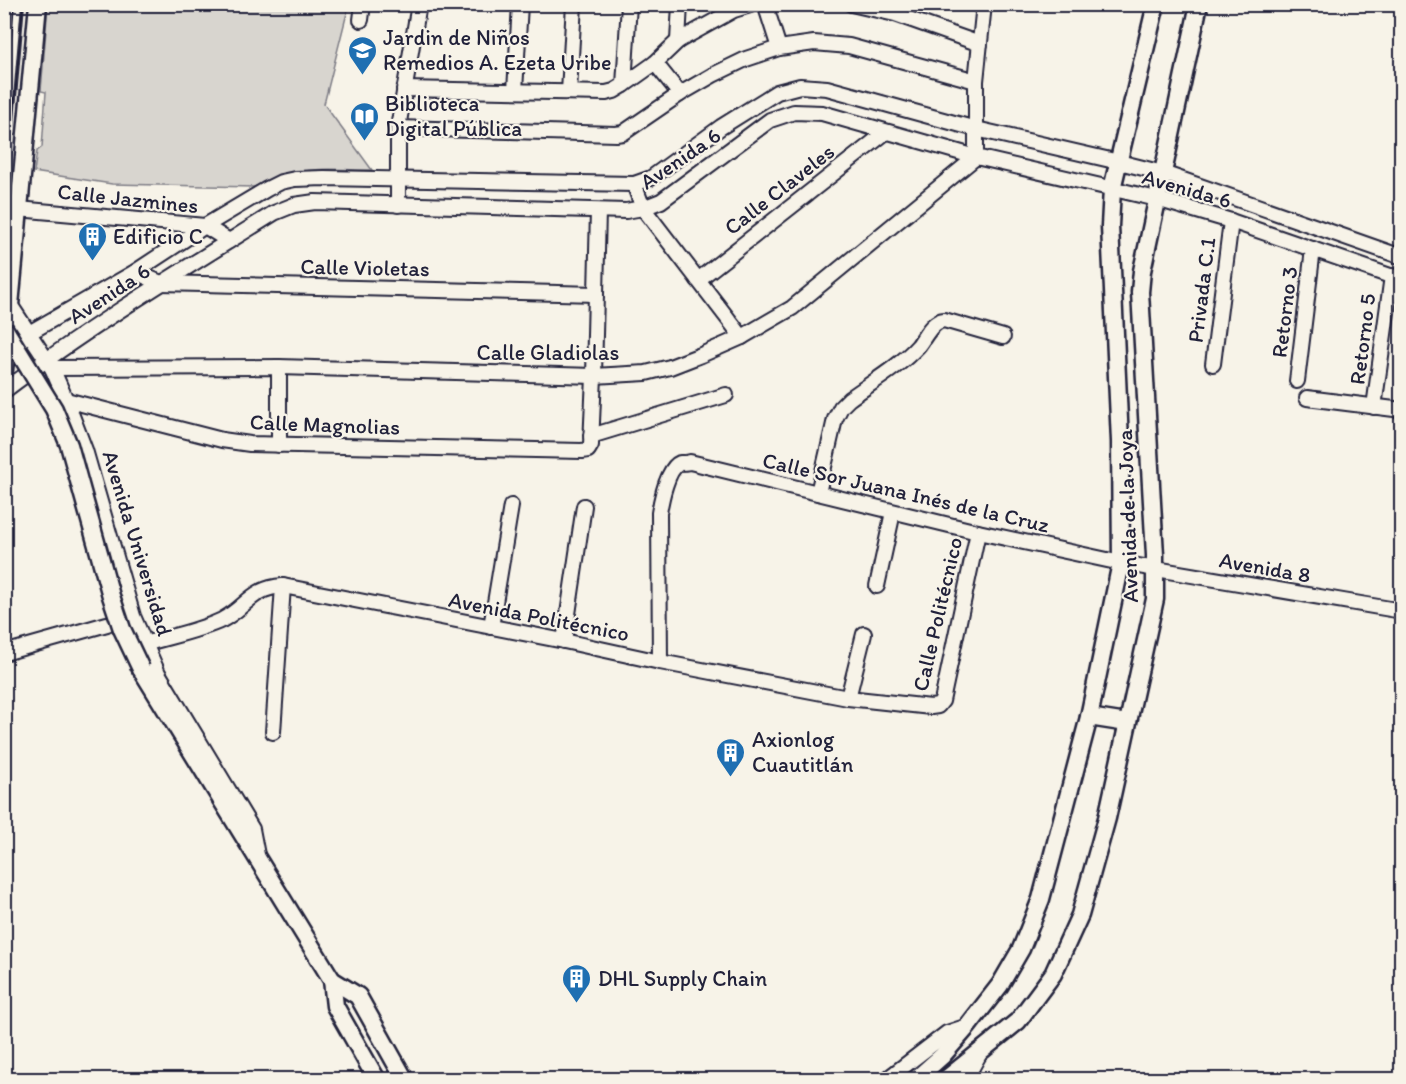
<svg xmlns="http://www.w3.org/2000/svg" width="1406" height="1084" font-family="Itim,sans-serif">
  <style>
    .green { fill: #d8d5cf; stroke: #7d7c85; stroke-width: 1.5 }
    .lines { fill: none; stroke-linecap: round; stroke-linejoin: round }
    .minor-casing { stroke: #22223b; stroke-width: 18 }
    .major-casing { stroke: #22223b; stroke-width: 21 }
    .minor { stroke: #f7f3e8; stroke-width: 14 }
    .major { stroke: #f7f3e8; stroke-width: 16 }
    .rail { stroke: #22223b; stroke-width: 4 }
    .major-bridge-casing { stroke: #22223b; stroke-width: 21; stroke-linecap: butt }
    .major-bridge { stroke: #f7f3e8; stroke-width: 16 }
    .labels { text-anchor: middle; stroke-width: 4.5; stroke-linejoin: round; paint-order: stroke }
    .poi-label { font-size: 22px; fill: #22223b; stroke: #f7f3e8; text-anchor: start }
    .street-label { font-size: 22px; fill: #22223b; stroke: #f7f3e8 }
  </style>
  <rect width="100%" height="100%" fill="#f7f3e8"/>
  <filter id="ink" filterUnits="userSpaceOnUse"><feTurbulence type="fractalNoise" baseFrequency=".0167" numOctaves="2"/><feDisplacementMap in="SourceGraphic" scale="12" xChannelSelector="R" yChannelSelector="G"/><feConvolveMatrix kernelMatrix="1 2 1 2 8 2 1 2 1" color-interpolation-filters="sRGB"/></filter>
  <g filter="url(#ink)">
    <path class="green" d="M48 5H349L324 104 372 170C345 170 316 167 290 173 278 177 266 182 254 187L112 184 34 172 37 151 42 147 46 92 41 91Z"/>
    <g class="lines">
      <defs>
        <g id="minor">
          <path d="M765 4 779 48"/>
          <path d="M851 4 895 14 980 44"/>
          <path d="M361 20 363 4"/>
          <path d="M678 41 680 4"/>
          <path d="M655 63 680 94"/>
          <path d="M624 85 629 4"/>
          <path d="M404 89 606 93 614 91 624 85 655 63 678 41 734 10 754 4"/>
          <path d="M515 91 520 4"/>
          <path d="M569 92 574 4"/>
          <path d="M398 128 616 134 623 133 680 94 713 75 746 59 779 48 814 43 849 46 976 81"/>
          <path d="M634 184 643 208 742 337"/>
          <path d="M398 205V128L419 4"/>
          <path d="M18 209 205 226 229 241"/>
          <path d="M135 272 161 283 596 294"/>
          <path d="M698 280 886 132"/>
          <path d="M11 306 52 368 66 400 85 450 133 616 158 673 252 829 257 855"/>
          <path d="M9 351 29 333 135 272 205 226 267 189 281 182 295 179 324 178 634 184 651 178 721 127 777 92 800 86 827 88 976 129 1119 162 1163 173 1402 257"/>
          <path d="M1213 364 1231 221"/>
          <path d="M279 367V445"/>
          <path d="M52 368 279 367 594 376 646 373 670 367 701 355 742 337 792 308 976 157V81L984 4"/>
          <path d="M1297 381 1313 249"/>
          <path d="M4 391C90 326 183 270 274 213L294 205 315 202 626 211 643 208 661 201 770 120 794 112 822 113 976 157 1157 199 1231 221 1402 280"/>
          <path d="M1307 398 1402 410"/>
          <path d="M66 400 222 440 250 444 582 451 588 450 591 445 594 376 598 211"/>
          <path d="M1374 407 1392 276"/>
          <path d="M591 436 726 395"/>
          <path d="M818 493 835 419 841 407 849 399C871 383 900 366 918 346 925 337 932 321 944 320L1003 337"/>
          <path d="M877 586 893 512"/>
          <path d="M491 627 511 506"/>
          <path d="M564 641 584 506"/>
          <path d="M145 644C171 636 199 631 222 620 247 607 251 588 283 586L564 641 660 662 848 698 931 707 938 706 942 701 978 532"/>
          <path d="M4 653 107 624"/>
          <path d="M660 662 659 513C661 501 667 468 680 463 681 463 689 463 690 462L978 532 1121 563 1402 611"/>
          <path d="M848 698 864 634"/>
          <path d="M273 732 283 586"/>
          <path d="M886 1080 947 1033 968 1026"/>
          <path d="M965 1080 980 1053"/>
        </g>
        <g id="major">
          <path d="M4 370 38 4"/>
          <path d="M141 669 332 980 335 1006 377 1080"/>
          <path d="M1089 717 1127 723"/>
          <path d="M332 980 358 996 405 1080"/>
          <path d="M915 1080 942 1056 968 1026 1000 985 1021 949 1041 899 1089 717 1121 563 1120 441 1110 226 1112 189 1156 4"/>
          <path d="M945 1080 1018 1021 1053 974 1080 915 1107 818 1155 599V555L1140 292 1142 271 1199 4"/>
        </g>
      </defs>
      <use href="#minor" class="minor-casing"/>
      <use href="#major" class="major-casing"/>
      <use href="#minor" class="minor"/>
      <use href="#major" class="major"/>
      <g class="rail">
        <path d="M4 106 13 4"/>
        <path d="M4 226 23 4"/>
      </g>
      <defs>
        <path id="major-bridge" d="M4 328 54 409 69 445 111 596 122 629 141 669"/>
      </defs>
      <use href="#major-bridge" class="major-bridge-casing"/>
      <use href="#major-bridge" class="major-bridge"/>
    </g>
  </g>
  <defs>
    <symbol id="school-pin" viewBox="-11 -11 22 30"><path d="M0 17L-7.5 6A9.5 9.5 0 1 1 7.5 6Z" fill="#1f6fb2" stroke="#f7f3e8"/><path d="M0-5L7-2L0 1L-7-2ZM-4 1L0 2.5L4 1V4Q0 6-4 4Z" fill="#fff"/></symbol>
    <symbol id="library-pin" viewBox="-11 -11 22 30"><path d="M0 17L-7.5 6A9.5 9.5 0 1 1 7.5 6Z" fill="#1f6fb2" stroke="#f7f3e8"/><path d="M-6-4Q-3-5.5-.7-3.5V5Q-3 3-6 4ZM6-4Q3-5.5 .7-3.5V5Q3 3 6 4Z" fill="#fff"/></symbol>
    <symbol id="building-pin" viewBox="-11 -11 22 30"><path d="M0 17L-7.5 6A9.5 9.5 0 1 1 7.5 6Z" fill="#1f6fb2" stroke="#f7f3e8"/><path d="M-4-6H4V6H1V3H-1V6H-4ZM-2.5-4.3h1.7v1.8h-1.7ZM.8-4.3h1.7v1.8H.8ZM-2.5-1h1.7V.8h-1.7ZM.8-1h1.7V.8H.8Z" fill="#fff"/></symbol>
  </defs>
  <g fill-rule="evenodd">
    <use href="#school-pin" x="346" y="34" width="33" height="45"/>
    <use href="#library-pin" x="348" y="100" width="33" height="45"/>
    <use href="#building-pin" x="76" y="220" width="33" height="45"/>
    <use href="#building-pin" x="714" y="736" width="33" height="45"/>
    <use href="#building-pin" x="560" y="962" width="33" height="45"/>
  </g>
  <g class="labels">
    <g class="poi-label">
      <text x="383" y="45">Jardin de Niños<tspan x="383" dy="25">Remedios A. Ezeta Uribe</tspan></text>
      <text x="385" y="111">Biblioteca<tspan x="385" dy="25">Digital Pública</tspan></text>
      <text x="113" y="244">Edificio C</text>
      <text x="752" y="747">Axionlog<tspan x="752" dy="25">Cuautitlán</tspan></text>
      <text x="598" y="986">DHL Supply Chain</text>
    </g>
    <g class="street-label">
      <text transform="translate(680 158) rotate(-34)" y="8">Avenida 6</text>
      <text transform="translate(1187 188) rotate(16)" y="8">Avenida 6</text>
      <text transform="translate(779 189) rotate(-38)" y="8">Calle Claveles</text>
      <text transform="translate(128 198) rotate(6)" y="8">Calle Jazmines</text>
      <text transform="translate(365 267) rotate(1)" y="8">Calle Violetas</text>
      <text transform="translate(1201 290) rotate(-83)" y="8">Privada C.1</text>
      <text transform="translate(109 293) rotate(-33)" y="8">Avenida 6</text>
      <text transform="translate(1284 312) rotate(-83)" y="8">Retorno 3</text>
      <text transform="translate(1362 339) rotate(-83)" y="8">Retorno 5</text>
      <text x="548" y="360">Calle Gladiolas</text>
      <text transform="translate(325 424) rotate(2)" y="8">Calle Magnolias</text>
      <text transform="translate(906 492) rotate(13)" y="8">Calle Sor Juana Inés de la Cruz</text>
      <text transform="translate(1127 516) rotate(-92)" y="8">Avenida de la Joya</text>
      <text transform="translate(138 543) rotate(73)" y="8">Avenida Universidad</text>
      <text transform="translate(1265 567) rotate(10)" y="8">Avenida 8</text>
      <text transform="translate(937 614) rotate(-77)" y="8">Calle Politécnico</text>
      <text transform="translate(539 616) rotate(11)" y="8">Avenida Politécnico</text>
    </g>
  </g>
  <rect width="1406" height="1084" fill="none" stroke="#f7f3e8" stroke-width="24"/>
  <rect x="12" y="12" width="1382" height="1060" fill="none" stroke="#22223b" stroke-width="2" filter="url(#ink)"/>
</svg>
